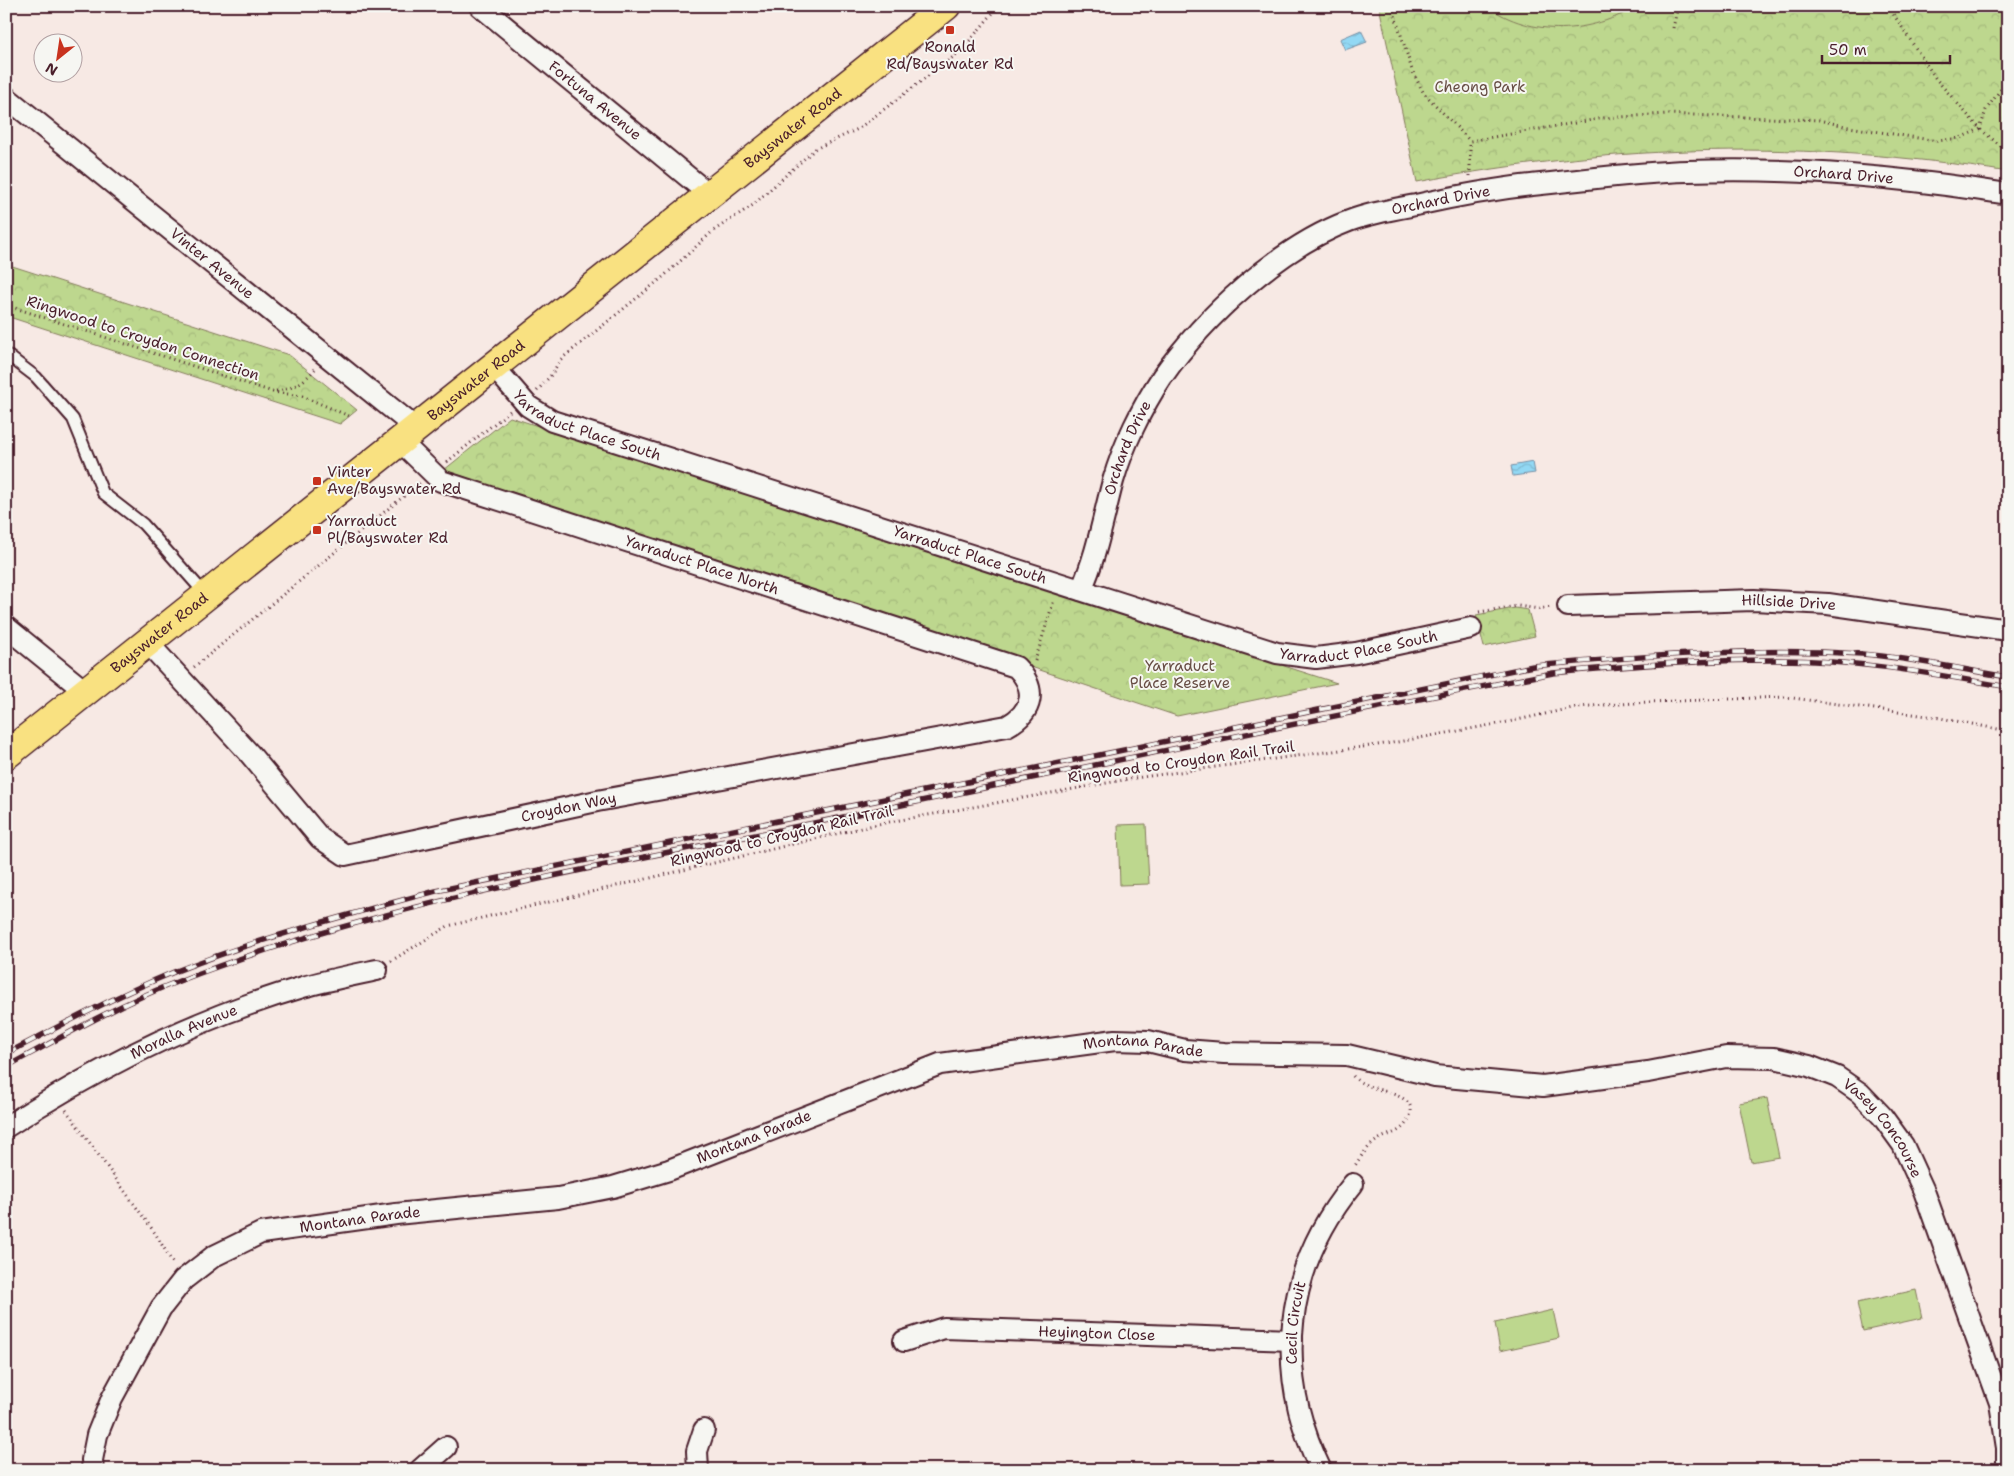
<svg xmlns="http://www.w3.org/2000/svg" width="2014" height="1476" font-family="'Shantell Sans',sans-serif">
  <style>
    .park { fill: url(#park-crowns); stroke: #847b5c }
    .pitch { fill: #bdd78e; stroke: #847b5c }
    .water { fill: url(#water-waves); stroke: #758ea4 }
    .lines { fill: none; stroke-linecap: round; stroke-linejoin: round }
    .lane-casing { stroke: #4a1f2b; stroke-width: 14 }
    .street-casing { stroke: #4a1f2b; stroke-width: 24 }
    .primary-casing { stroke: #4a1f2b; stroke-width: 31 }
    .path { stroke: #4a1f2b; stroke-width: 3; stroke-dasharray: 1 4; stroke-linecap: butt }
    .lane { stroke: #f6f6f2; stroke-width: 10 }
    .street { stroke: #f6f6f2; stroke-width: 20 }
    .primary { stroke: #f9e181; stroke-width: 28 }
    .rail-casing { stroke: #4a1f2b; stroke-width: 5.5 }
    .rail { stroke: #f6f6f2; stroke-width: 4; stroke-dasharray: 11; stroke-linecap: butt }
    .poi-dot { fill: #c8321e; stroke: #f6f6f2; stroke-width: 2 }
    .labels { text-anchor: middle; stroke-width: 4; stroke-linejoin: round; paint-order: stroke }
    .poi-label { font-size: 15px; fill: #4a1f2b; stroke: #f6f6f2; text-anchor: start }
    .park-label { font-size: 15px; fill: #674d44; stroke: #f6f6f2 }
    .street-label { font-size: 15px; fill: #4a1f2b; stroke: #f6f6f2 }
  </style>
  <defs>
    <pattern id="park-crowns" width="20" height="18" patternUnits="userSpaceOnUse" patternTransform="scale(1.25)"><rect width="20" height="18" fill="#bdd78e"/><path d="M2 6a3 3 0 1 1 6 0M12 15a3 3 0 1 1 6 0" fill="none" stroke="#a4b87b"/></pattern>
    <pattern id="water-waves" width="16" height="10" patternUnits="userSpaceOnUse" patternTransform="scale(1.25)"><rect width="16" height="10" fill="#92d8f4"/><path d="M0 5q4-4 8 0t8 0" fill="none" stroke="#7fb9d1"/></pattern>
  </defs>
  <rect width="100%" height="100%" fill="#f7e9e4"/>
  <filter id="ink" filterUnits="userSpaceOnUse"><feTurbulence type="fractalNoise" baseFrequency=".02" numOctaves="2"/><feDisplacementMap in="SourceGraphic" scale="10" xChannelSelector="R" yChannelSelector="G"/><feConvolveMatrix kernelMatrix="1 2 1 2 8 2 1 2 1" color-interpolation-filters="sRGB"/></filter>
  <g filter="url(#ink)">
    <g class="park">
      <path d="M1379 6H2008V172C1808 139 1615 144 1417 182Z"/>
      <path d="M6 264 289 355 357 410 340 424 6 316Z"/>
      <path d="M510 417 1337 683 1177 716 444 470Z"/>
      <path d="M1515 608 1528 610 1535 636 1484 647 1476 615Z"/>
    </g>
    <g class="pitch">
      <path d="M1487 6H1637C1591 34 1532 38 1487 6Z"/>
      <path d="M1146 824 1149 884 1120 885 1118 825Z"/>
      <path d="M1767 1098 1779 1157 1751 1162 1739 1103Z"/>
      <path d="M1916 1290 1922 1318 1863 1331 1857 1303Z"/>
      <path d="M1553 1310 1559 1338 1500 1351 1495 1323Z"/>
    </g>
    <g class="water">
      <path d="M1361 30 1367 42 1345 50 1340 39Z"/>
      <path d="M1533 462 1535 473 1513 476 1511 466Z"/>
    </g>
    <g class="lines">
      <defs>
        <path id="lane" d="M6 354 36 377 73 419 103 493 143 524 206 595"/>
        <g id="street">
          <path id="s1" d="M480 6 710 195"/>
          <path id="s2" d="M6 97 417 429"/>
          <path id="s3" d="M494 367 528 406 552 421 1277 653 1316 658 1356 653 1471 628"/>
          <path id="s4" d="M1081 590C1097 555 1103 518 1113 481 1123 446 1142 407 1162 377 1204 317 1279 247 1349 221 1370 213 1394 209 1416 205 1461 195 1505 187 1551 183 1597 178 1642 172 1688 171 1795 167 1902 177 2008 194"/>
          <path id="s5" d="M1568 606 1754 600 1828 604 2008 630"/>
          <path d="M6 627 86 692"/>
          <path id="s6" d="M148 643 249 753 320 838 345 855 597 801 1007 726C1033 712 1038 689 1016 667L441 481 401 442"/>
          <path id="s7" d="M6 1127C97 1068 199 1017 303 987 328 980 353 975 377 970"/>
          <path id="s8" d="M904 1341 944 1328 1292 1340"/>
          <path id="s9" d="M93 1470 92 1460 97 1435 112 1398 161 1308 183 1280 214 1256 261 1233 396 1214 558 1198 613 1187 669 1170 940 1064 1115 1040 1148 1041 1185 1050 1224 1053 1347 1055 1435 1076 1543 1086 1648 1072 1726 1057 1774 1058 1809 1066 1837 1077 1860 1093 1882 1116 1903 1145 1924 1191 2000 1403 2007 1448V1470"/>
          <path d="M420 1470 446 1447"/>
          <path d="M698 1470 697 1451 704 1430"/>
          <path id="s10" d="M1321 1470C1273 1372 1284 1268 1353 1184"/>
        </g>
        <g id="primary">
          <path id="s11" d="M6 755 946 6"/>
        </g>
      </defs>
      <use href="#lane" class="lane-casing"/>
      <use href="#street" class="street-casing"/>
      <use href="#primary" class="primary-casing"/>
      <g class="path">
        <path d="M1392 6 1412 70 1423 92 1470 141 1604 118 1667 114 1819 120 1849 127 1937 141 1960 138 1980 129 1986 110 2008 79"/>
        <path d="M1888 6 1936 79 1980 129 2008 152"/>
        <path d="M1673 28 1678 6"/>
        <path d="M1470 176V141"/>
        <path d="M6 305 273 392 302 396 349 416"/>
        <path d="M276 391C293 389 304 382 315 369"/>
        <path d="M537 391 552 374 560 360 663 277 713 231 753 205 815 149 858 129 961 51 993 13 1001 6"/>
        <path d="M447 462 510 411"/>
        <path d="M1479 612 1518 606 1539 609 1552 607"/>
        <path d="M1035 661 1054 600"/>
        <path d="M194 667 420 483"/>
        <path d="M391 961 448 926 878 824 1135 778 1392 743 1508 722 1577 707 1649 702 1785 697 1935 717 2008 731"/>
        <path d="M1353 1076C1366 1094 1425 1090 1408 1120 1401 1134 1388 1133 1376 1141 1366 1148 1360 1158 1354 1167"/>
        <path d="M66 1110 155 1233 174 1265"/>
      </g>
      <use href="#lane" class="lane"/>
      <use href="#street" class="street"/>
      <use href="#primary" class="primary"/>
      <defs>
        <g id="rail">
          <path d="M6 1054C61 1025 116 996 174 972 259 938 347 915 436 891L1533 666C1643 656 1752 647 1862 654 1910 658 1960 669 2008 677"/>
          <path d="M6 1067C63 1036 119 1004 179 981 383 902 606 866 819 822 1063 772 1307 720 1553 673 1625 666 1698 660 1771 660 1851 659 1930 673 2008 687"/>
        </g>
      </defs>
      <use href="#rail" class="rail-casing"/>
      <use href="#rail" class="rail"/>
    </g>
  </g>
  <g class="poi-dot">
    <rect x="945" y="25" width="10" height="10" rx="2.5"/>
    <rect x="312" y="476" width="10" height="10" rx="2.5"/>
    <rect x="312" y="525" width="10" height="10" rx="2.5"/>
  </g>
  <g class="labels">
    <g class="poi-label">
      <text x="950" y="52" text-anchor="middle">Ronald<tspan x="950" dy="17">Rd/Bayswater Rd</tspan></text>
      <text x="327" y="477">Vinter<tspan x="327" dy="17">Ave/Bayswater Rd</tspan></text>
      <text x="327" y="526">Yarraduct<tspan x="327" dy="17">Pl/Bayswater Rd</tspan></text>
    </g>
    <g class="park-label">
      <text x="1480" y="92">Cheong Park</text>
      <text x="1180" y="671">Yarraduct<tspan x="1180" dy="17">Place Reserve</tspan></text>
    </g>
    <g class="street-label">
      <text dy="5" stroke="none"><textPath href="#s1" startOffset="149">Fortuna Avenue</textPath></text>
      <text dy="5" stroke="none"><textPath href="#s11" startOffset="1006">Bayswater Road</textPath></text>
      <text dy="5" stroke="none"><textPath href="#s4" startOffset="975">Orchard Drive</textPath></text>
      <text dy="5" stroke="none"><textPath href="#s4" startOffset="570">Orchard Drive</textPath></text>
      <text dy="5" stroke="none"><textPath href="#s2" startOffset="265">Vinter Avenue</textPath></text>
      <text transform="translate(143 338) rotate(18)" y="5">Ringwood to Croydon Connection</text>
      <text dy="5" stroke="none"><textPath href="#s11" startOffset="601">Bayswater Road</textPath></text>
      <text dy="5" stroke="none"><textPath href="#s3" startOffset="114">Yarraduct Place South</textPath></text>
      <text dy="5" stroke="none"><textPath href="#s4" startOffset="150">Orchard Drive</textPath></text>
      <text dy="5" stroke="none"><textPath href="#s3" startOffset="519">Yarraduct Place South</textPath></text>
      <text transform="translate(702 565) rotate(18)" y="5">Yarraduct Place North</text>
      <text dy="5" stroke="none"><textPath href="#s5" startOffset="221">Hillside Drive</textPath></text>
      <text dy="5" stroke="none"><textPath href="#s11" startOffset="196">Bayswater Road</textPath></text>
      <text dy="5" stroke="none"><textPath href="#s3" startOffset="924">Yarraduct Place South</textPath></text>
      <text transform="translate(1181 762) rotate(-8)" y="5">Ringwood to Croydon Rail Trail</text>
      <text dy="5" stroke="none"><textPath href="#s6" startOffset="519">Croydon Way</textPath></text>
      <text transform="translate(782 836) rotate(-13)" y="5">Ringwood to Croydon Rail Trail</text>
      <text dy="5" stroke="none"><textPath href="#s7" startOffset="202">Moralla Avenue</textPath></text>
      <text dy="5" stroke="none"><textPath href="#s9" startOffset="1215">Montana Parade</textPath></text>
      <text dy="5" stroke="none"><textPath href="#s9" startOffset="1988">Vasey Concourse</textPath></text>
      <text dy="5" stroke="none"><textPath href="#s9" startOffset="810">Montana Parade</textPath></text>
      <text dy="5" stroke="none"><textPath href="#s9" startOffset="405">Montana Parade</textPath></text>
      <text dy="5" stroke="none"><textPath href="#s10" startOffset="152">Cecil Circuit</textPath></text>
      <text dy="5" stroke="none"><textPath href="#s8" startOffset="195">Heyington Close</textPath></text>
    </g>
  </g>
  <rect width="2014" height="1476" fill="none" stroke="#f6f6f2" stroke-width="25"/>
  <rect x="12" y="12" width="1989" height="1451" fill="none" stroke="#4a1f2b" stroke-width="2" filter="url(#ink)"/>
  <g transform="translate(58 58) rotate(210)"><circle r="24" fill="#f6f6f2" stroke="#b1a0a2"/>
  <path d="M0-4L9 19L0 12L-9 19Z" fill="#c8321e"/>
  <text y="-8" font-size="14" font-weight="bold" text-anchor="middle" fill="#4a1f2b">N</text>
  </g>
  <path d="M1822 55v8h128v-8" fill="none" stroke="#4a1f2b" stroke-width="2.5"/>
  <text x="1829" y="55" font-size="15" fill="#4a1f2b" stroke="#f6f6f2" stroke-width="4" paint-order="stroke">50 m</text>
</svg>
